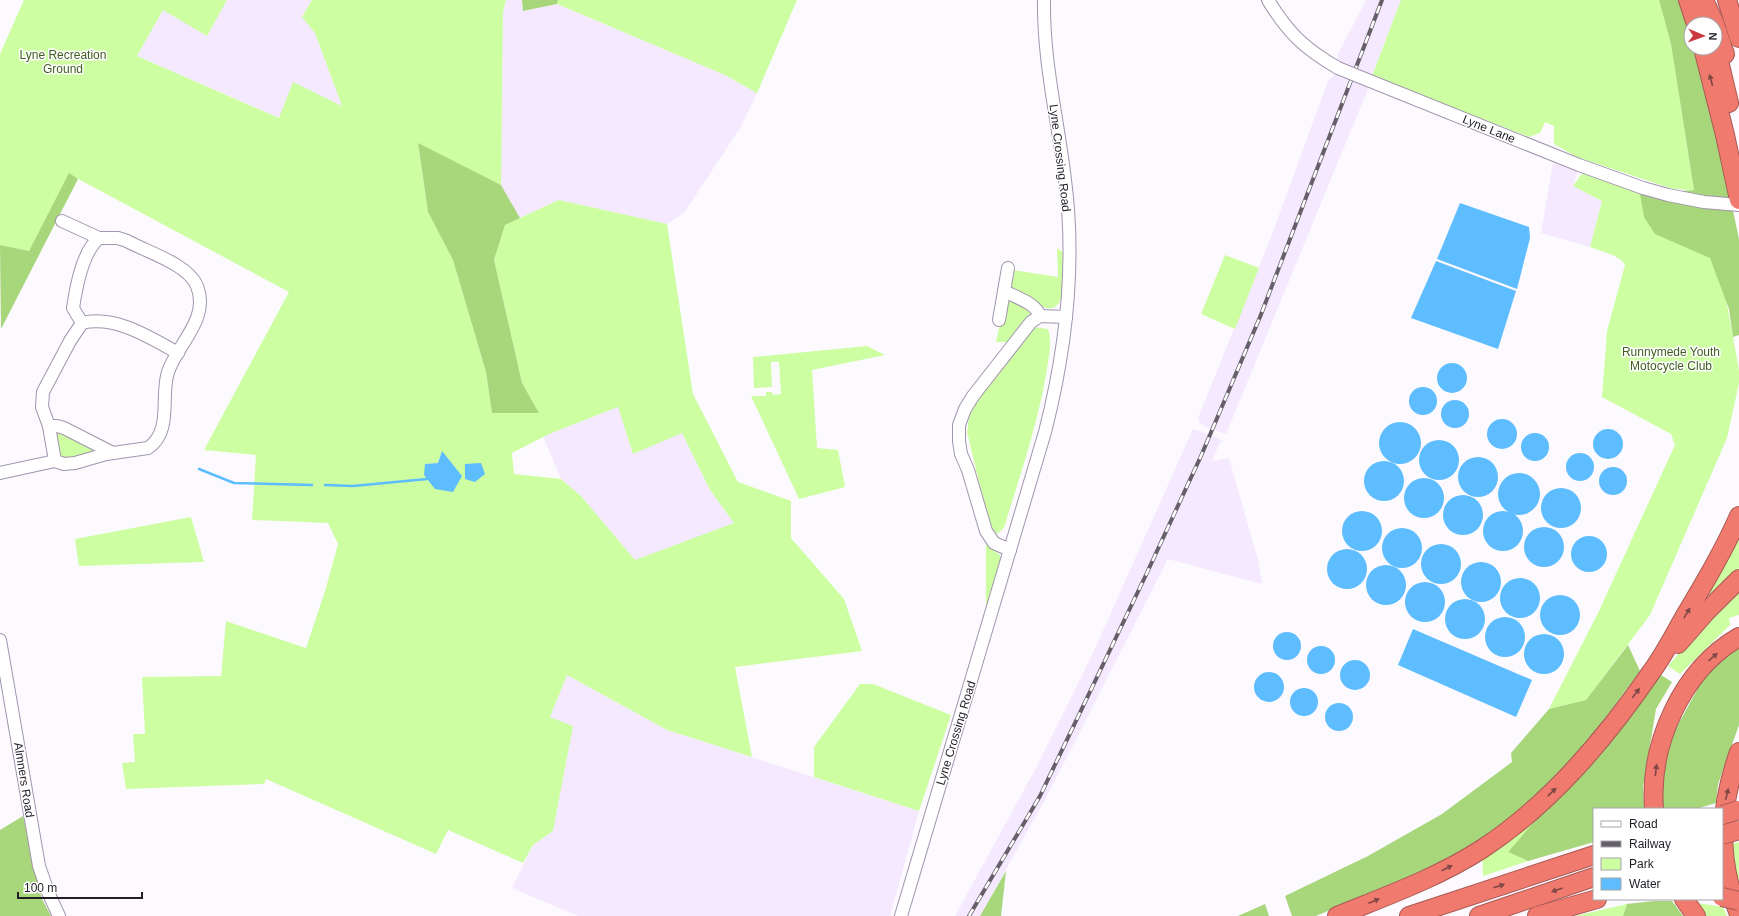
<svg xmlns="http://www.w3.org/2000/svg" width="1739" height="916" font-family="Arial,sans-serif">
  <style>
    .built { fill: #f4e9fe }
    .green { fill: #cdfea2; fill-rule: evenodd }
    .forest { fill: #a7d67b }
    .water { fill: #5ebdfe }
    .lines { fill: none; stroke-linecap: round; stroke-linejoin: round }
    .stream { stroke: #5ebdfe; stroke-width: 2.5 }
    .minor-casing { stroke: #a294ae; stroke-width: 14 }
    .highway-casing { stroke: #a85954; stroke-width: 20 }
    .minor { stroke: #fff; stroke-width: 12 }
    .highway { stroke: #f07a6d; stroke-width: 18 }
    .rail-casing { stroke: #645f68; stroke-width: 4 }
    .rail { stroke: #fff; stroke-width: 2.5; stroke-dasharray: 8; stroke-linecap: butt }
    .minor-bridge-casing { stroke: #a294ae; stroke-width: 14; stroke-linecap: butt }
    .highway-bridge-casing { stroke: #a85954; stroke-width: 20; stroke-linecap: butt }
    .minor-bridge { stroke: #fff; stroke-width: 12 }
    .highway-bridge { stroke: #f07a6d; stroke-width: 18 }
    .oneway { fill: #7f4746 }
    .labels { text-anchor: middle; stroke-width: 3; stroke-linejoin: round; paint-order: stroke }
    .park-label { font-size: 12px; fill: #415f21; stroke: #fff }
    .street-label { font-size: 12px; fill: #221d27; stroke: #fff }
  </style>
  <rect width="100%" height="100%" fill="#fcf9ff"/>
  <g class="built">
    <path d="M227 0H312L302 17 315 33 342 106 280 118 137 56 163 10 207 35Z"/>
    <path d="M506 0H522L523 11 557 4 725 75 757 93 740 128 684 213 667 224 559 200 520 218 501 185 503 12Z"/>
    <path d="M1366 0H1401L1372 76 1339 64 1337 56Z"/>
    <path d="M1336 73 1368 85V89L1226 434 1220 432 1204 426 1199 422 1198 418 1271 237 1328 81Z"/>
    <path d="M1553 163 1575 170 1578 169 1573 186 1602 201 1590 247 1541 233Z"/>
    <path d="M618 407 682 433 710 490 734 523 635 561 581 496 561 479 543 436Z"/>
    <path d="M1193 429 1216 437 1223 441 1220 442 1212 461 1229 458 1258 560 1262 584 1168 559 1047 796 980 916H955L1035 770 1094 651Z"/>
    <path d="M567 675 667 730 919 811 890 916H578L512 888 533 845 553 831 550 717Z"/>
  </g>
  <g class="green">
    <path d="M24 0H227L207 36 163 10 137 56 279 118 293 82 342 106 315 33 302 17 312 0H506L503 12 501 185 418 144 428 212 453 260 486 372 492 413H539L522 383 494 260 505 225 559 200 667 224 693 394 738 482 791 501V538L844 599 862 651 735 667 752 757 667 730 567 675 550 717 573 726 553 831 533 845 523 863 448 830 436 854 266 779 264 784 126 789 122 763 135 762 133 734H145L142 677 221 676 226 621 306 648 326 588 338 544 328 523 252 520 256 455 204 450 289 292 69 174 29 251 0 245V54ZM618 407 633 454 682 433 710 490 734 523 635 560 581 496 561 479 514 474 512 453 549 434ZM442 451 435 489 425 464 438 463Z"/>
    <path d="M558 0H797L757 93 725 75 557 4Z"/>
    <path d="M1401 0H1659L1671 44 1694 190 1673 189 1577 157 1554 144V126L1545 122 1540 133 1529 137 1372 76Z"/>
    <path d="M1586 173 1649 197 1715 240 1739 370V383L1727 438 1650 615 1586 700 1549 709 1598 613 1675 445 1671 434 1602 397 1607 331 1625 265C1620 255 1600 251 1590 247L1602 201 1573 186 1581 175Z"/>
    <path d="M1057 248 1064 253C1064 268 1069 317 1043 307 1032 304 1022 296 1012 290L1011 288 1012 270 1058 277Z"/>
    <path d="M1225 255 1259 268 1235 329 1201 314Z"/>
    <path d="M1013 300 1032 313 1008 342H996L1005 301Z"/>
    <path d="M1033 327 1048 329C1053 344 1048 360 1046 375 1037 427 1019 478 1004 528L997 534 990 527 967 432 969 417 973 405Z"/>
    <path d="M867 346 885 355 812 370 817 448 838 450 845 487 799 499 751 396H766V392H772L773 395 781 394 779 362H771L772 387 754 388 753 357Z"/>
    <path d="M57 430 104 451 61 460 55 431Z"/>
    <path d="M191 517 204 562 79 566 75 539Z"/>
    <path d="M1739 531V568L1713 592 1707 595Z"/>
    <path d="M986 544 1000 555 1001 559 986 608Z"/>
    <path d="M1739 590V615L1729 618 1730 625 1680 674 1668 666 1706 622Z"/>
    <path d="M860 684H873L951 715 919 811 814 777V747Z"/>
    <path d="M1548 808 1508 852 1528 861 1483 876 1482 857Z"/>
    <path d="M1739 842V893L1727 846Z"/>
    <path d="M1691 902 1723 907 1727 916H1702Z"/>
    <path d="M1627 904 1623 916H1575Z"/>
  </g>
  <g class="forest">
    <path d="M522 0H558L557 4 523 11Z"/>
    <path d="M1659 0H1680L1691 35V48H1695L1724 168 1739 239V335L1733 337 1729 309 1710 258 1655 234 1644 217 1640 194 1694 190 1671 44Z"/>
    <path d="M418 143 501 185 520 218 505 225 494 260 522 383 539 413H492L486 372 453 260 428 212Z"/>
    <path d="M69 173 78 179 1 329 0 245 29 251Z"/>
    <path d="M1628 645 1640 671 1589 740 1556 777 1513 818 1470 847 1420 872 1316 916H1292L1285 896 1368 856 1442 814 1512 762 1511 753 1549 709 1586 700Z"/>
    <path d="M1739 645V725L1718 784 1716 803 1696 809H1661L1662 767 1674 732 1697 690 1693 689 1721 661Z"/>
    <path d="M1661 675 1672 682 1656 709 1643 787 1644 809H1594V842L1528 861 1508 852Z"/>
    <path d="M23 816 42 899 51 916H0V830Z"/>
    <path d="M1006 871 1001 916H980Z"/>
    <path d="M1654 901H1672L1683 916H1623L1627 904Z"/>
    <path d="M1265 904 1269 916H1238Z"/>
  </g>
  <g class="water">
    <path d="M1460 203 1529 227 1530 238 1517 289 1437 259Z"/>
    <path d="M1436 261 1516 291 1498 349 1411 318Z"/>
    <circle cx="1452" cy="378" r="15"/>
    <circle cx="1423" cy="401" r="14"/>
    <circle cx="1455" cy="414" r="14"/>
    <circle cx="1502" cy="434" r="15"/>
    <circle cx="1400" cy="443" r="21"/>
    <circle cx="1608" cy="444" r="15"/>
    <circle cx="1535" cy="447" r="14"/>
    <circle cx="1439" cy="460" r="20"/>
    <path d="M442 451 462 476 453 492 435 489 424 475 425 464 438 463Z"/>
    <circle cx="1580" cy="467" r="14"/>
    <circle cx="1478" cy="477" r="20"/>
    <circle cx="1384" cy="481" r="20"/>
    <path d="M481 463 485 474 475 482 465 479V464Z"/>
    <circle cx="1613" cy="481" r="14"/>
    <circle cx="1519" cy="494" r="21"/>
    <circle cx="1424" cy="498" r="20"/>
    <circle cx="1561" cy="508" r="20"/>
    <circle cx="1463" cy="515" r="20"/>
    <circle cx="1362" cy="531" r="20"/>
    <circle cx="1503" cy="531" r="20"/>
    <circle cx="1544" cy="547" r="20"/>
    <circle cx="1402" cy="548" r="20"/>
    <circle cx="1589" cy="554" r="18"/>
    <circle cx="1441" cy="564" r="20"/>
    <circle cx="1347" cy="569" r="20"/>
    <circle cx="1481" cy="582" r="20"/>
    <circle cx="1386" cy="585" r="20"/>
    <circle cx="1520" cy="598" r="20"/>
    <circle cx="1425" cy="602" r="20"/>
    <circle cx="1560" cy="615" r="20"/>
    <circle cx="1465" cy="619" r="20"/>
    <circle cx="1505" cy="637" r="20"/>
    <path d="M1413 629 1532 680 1516 717 1398 665Z"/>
    <circle cx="1287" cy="646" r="14"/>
    <circle cx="1544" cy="654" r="20"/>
    <circle cx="1321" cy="660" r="14"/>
    <circle cx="1355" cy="675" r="15"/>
    <circle cx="1269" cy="687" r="15"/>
    <circle cx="1304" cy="702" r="14"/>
    <circle cx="1339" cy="717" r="14"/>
  </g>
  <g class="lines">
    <g class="stream">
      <path d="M199 469 234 483 312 485"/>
      <path d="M325 485 353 486 427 479"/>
    </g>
    <defs>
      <g id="minor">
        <path d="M1268 0C1288 33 1305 49 1338 68"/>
        <path d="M1370 81 1579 165 1643 188 1668 195 1704 202 1739 205"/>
        <path d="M62 221 99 238"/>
        <path d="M1004 291C1015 297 1036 303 1040 316"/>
        <path d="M999 320 1008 268"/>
        <path d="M49 426H57L64 428 113 453"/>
        <path d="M55 461 49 426 42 407 43 392 70 341 82 323C115 315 149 337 178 353"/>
        <path d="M0 473 55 461 64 464 75 463 106 454 148 448C173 431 160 396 168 372 178 343 210 319 197 286 188 264 147 252 127 241L118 238H99C82 252 76 288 73 308L82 323"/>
        <path d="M1010 550 994 543 986 531 968 470 961 454 959 441V425L965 409 973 396 1031 322 1040 316 1066 317"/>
        <path d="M0 640 39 866 48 892 59 916"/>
        <path d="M901 916 1045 432C1066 350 1076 264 1065 180 1058 120 1043 61 1044 0"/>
      </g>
      <g id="highway">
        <path d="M1688 0 1696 24"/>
        <path d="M1704 0 1715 24"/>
        <path d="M1727 0 1739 38"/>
        <path d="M1715 25 1725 54"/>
        <path d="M1715 44 1729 103"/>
        <path d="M1703 48 1725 135 1739 200"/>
        <path d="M1678 644 1706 612 1739 579"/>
        <path d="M1739 752C1719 808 1717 859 1739 914"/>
        <path d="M1654 809C1649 744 1682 670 1739 637"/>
        <path d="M1684 899 1696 916"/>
        <path d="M1337 916C1386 896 1437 878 1482 849 1551 804 1606 738 1652 671 1665 653 1675 633 1686 614 1705 582 1724 550 1739 516"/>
        <path d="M1409 916 1594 855"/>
        <path d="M1479 916 1594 877"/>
        <path d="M1537 916 1597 899"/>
      </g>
    </defs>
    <use href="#minor" class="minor-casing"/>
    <use href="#highway" class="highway-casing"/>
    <use href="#minor" class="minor"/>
    <use href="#highway" class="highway"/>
    <defs>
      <path id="rail" d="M969 916 1040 796 1145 577 1201 456 1260 317 1382 0"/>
    </defs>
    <use href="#rail" class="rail-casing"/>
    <use href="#rail" class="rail"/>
    <defs>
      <path id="minor-bridge" d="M1338 68 1370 81"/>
      <g id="highway-bridge">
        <path d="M1722 815 1739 810"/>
        <path d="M1722 835 1739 830"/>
        <path d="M1722 897 1739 901"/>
      </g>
    </defs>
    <use href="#minor-bridge" class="minor-bridge-casing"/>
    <use href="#highway-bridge" class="highway-bridge-casing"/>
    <use href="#minor-bridge" class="minor-bridge"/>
    <use href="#highway-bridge" class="highway-bridge"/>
  </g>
  <defs><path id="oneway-solid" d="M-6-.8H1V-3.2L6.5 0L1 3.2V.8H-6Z"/></defs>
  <g class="oneway">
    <use href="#oneway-solid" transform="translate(1711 80) rotate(-105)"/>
    <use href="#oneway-solid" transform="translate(1687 613) rotate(-59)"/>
    <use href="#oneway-solid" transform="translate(1713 657) rotate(-42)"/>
    <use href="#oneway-solid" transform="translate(1636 693) rotate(-53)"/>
    <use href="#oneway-solid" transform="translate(1656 770) rotate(-83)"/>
    <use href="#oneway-solid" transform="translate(1552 792) rotate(-44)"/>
    <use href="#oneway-solid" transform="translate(1727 794) rotate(-77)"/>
    <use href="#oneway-solid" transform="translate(1447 868) rotate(-27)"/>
    <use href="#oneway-solid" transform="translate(1499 886) rotate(-18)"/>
    <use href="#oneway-solid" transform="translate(1557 890) rotate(161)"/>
    <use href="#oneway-solid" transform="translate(1374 901) rotate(-22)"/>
  </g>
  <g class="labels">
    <g class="park-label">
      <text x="63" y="59">Lyne Recreation<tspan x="63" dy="14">Ground</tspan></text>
      <text x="1671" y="356">Runnymede Youth<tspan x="1671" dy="14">Motocycle Club</tspan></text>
    </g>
    <g class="street-label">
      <text transform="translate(1489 129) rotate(22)" y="4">Lyne Lane</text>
      <text transform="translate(1060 158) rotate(83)" y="4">Lyne Crossing Road</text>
      <text transform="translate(956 733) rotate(-73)" y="4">Lyne Crossing Road</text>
      <text transform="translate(24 780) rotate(81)" y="4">Almners Road</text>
    </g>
  </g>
  <rect x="1593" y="808" width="130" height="92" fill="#ffffff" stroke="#a7a5a9"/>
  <rect x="1601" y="821" width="20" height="6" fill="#ffffff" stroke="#a7a5a9"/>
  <text x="1629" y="828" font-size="12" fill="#221d27">Road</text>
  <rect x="1601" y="841" width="20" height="6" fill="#645f68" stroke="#a7a5a9"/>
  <text x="1629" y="848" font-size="12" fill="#221d27">Railway</text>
  <rect x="1601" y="858" width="20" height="12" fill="#cdfea2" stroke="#a7a5a9"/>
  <text x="1629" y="868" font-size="12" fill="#221d27">Park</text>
  <rect x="1601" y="878" width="20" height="12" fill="#5ebdfe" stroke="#a7a5a9"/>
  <text x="1629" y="888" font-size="12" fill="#221d27">Water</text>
  <g transform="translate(1703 36) rotate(92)"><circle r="19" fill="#ffffff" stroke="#a7a5a9"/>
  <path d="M0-3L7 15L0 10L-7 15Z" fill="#c9393e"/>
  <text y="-6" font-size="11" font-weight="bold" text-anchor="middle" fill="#221d27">N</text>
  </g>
  <path d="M18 892v6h124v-6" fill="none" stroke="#221d27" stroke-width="2"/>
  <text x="24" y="892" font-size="12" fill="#221d27" stroke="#ffffff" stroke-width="3" paint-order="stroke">100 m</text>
</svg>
